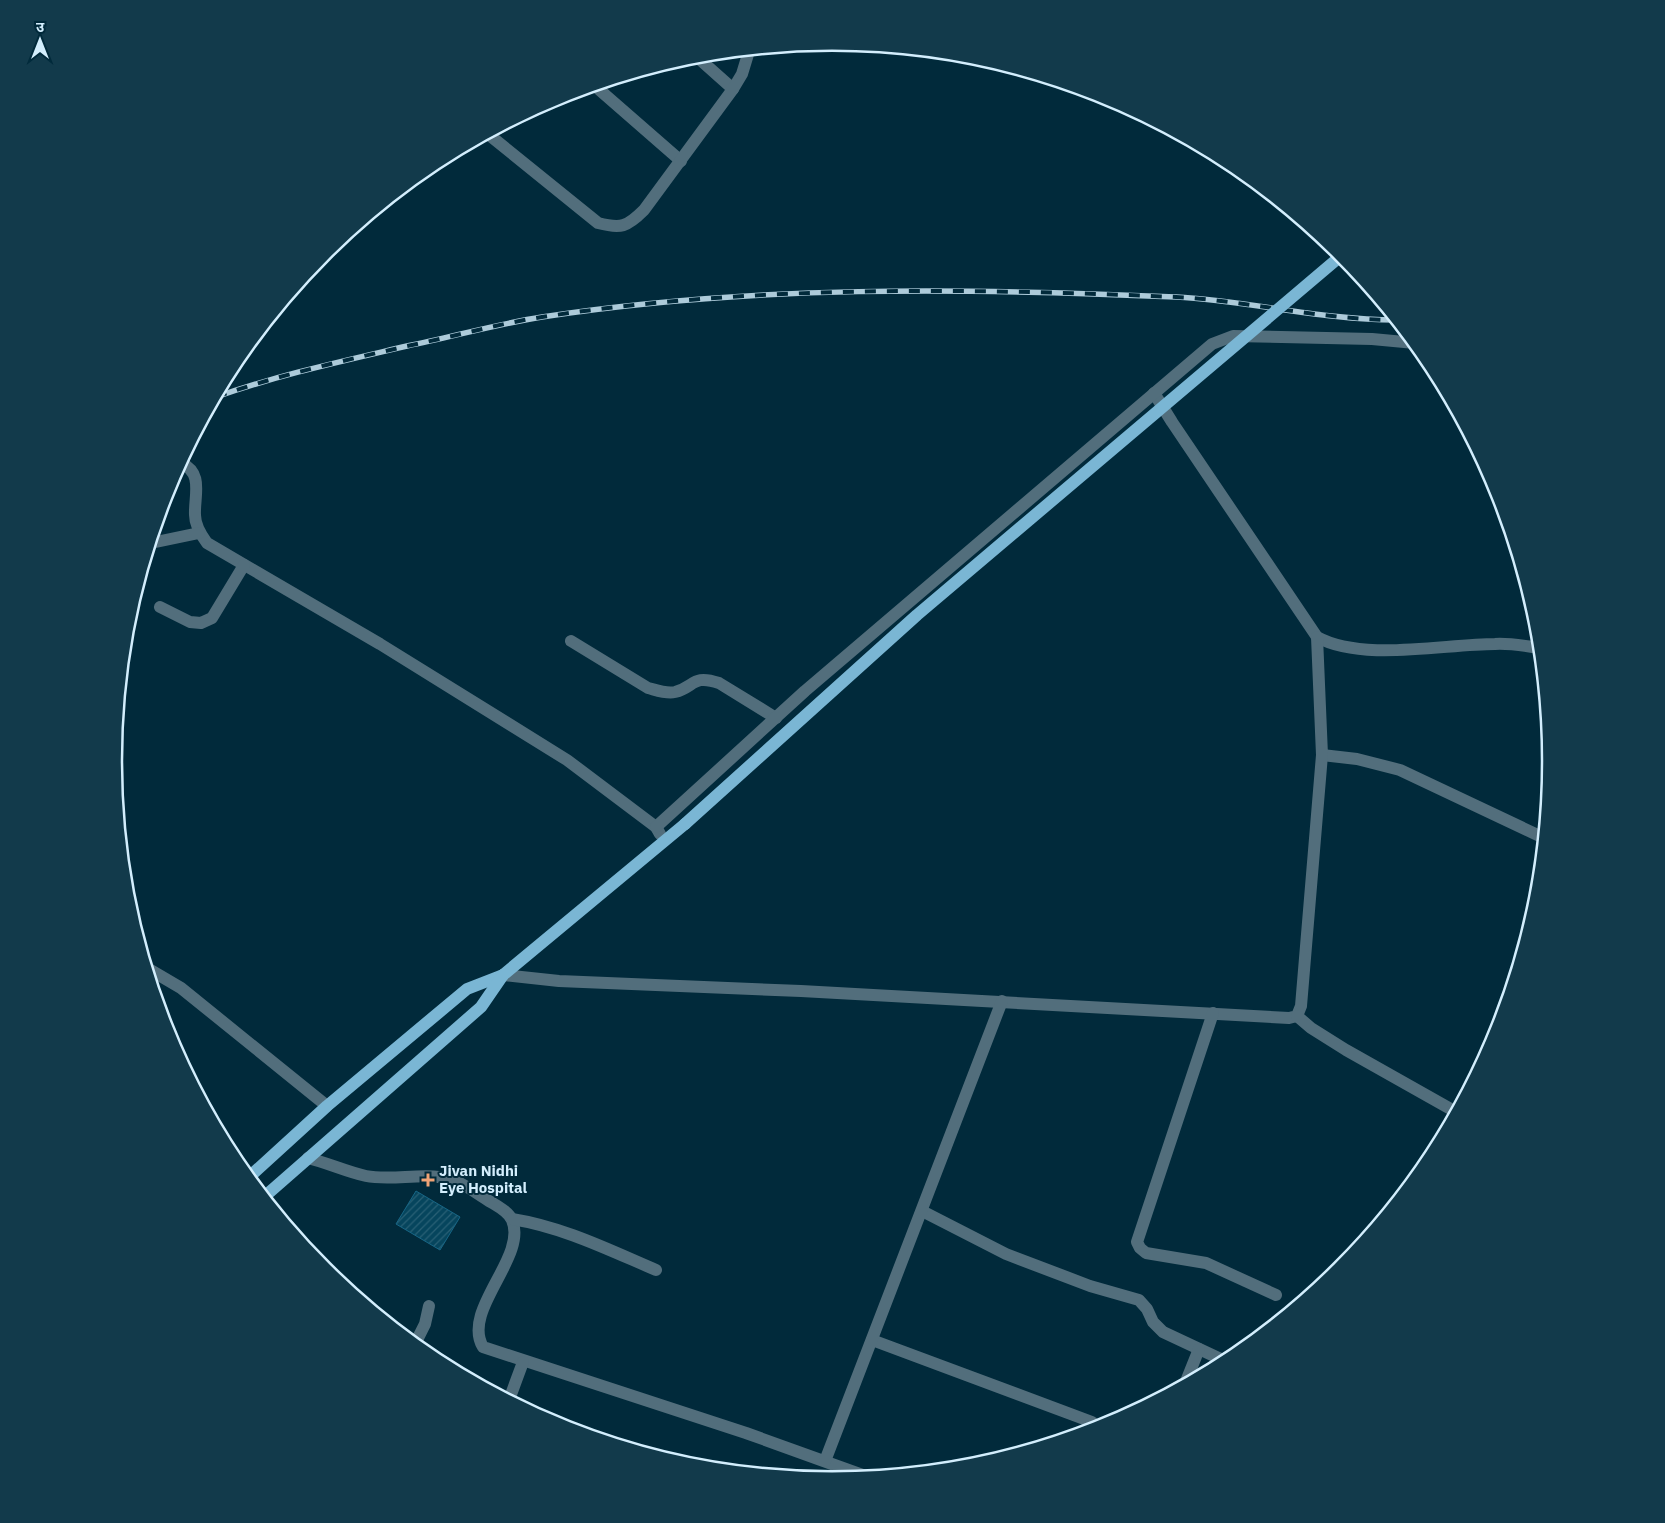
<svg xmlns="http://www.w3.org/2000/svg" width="1665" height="1523" font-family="'IBM Plex Sans','Noto Sans Devanagari',sans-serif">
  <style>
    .building { fill: url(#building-hatch); stroke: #176686 }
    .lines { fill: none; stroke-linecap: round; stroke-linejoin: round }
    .street { stroke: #526e7c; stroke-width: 12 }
    .primary { stroke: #7ab6d4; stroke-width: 12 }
    .rail-casing { stroke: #adcbda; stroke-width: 5.5 }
    .rail { stroke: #012a3b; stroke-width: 4; stroke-dasharray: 11; stroke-linecap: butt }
    .primary-bridge { stroke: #7ab6d4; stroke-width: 12 }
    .poi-dot { fill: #efa376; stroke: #012a3b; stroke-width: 2 }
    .labels { text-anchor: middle; stroke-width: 4; stroke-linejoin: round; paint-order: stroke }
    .poi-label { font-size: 15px; font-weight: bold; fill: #d3eefd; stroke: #012a3b; text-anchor: start }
    .rim { fill: none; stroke: #d3eefd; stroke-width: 2.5 }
  </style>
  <defs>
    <pattern id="building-hatch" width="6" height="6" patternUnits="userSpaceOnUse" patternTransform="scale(1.25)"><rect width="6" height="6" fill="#06455d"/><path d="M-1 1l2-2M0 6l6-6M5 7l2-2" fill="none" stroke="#296075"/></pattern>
  </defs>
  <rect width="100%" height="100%" fill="#012a3b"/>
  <path class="building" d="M416 1191 460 1217 440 1250 396 1224Z"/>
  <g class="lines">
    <g class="street">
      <path d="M696 56 733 89"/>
      <path d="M595 86 681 161"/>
      <path d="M488 134 598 223C621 229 627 227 644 210L733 89 742 74 749 51"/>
      <path d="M1154 393 1172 422 1317 637C1362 662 1444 644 1495 644 1510 643 1525 646 1540 648"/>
      <path d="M181 463C204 473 194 496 195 515 195 526 201 535 207 543L380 644 567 760 656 827 660 834"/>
      <path d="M151 543 199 533"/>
      <path d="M160 607 190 622 201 623 212 618 244 565"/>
      <path d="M571 641 648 688C656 690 666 694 675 692 695 687 692 674 719 683L776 718"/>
      <path d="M1322 755 1357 759 1400 770 1544 838"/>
      <path d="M656 827 805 691 1212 344 1233 336 1372 339 1415 343"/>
      <path d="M147 968 181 988 327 1106"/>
      <path d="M503 975 559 981 801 991 1289 1018 1297 1016 1301 1006 1322 755 1317 637"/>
      <path d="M1213 1013 1137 1242 1140 1248 1146 1253 1206 1263 1276 1295"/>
      <path d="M1297 1016 1311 1028 1346 1050 1456 1112"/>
      <path d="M308 1158C328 1163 347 1172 366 1176 396 1182 432 1169 460 1183 470 1188 479 1195 489 1201 497 1206 508 1211 512 1220 528 1257 461 1310 483 1347L746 1433 868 1477"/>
      <path d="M922 1211 1006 1254 1090 1286 1139 1300 1147 1309 1153 1322 1163 1332 1227 1362"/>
      <path d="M512 1219C563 1227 609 1250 656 1270"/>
      <path d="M872 1340 1092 1422"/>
      <path d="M415 1344 425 1324 429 1306"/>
      <path d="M1185 1384 1199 1349"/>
      <path d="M509 1400 523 1362"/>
      <path d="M825 1461 1002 1001"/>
    </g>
    <g class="primary">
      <path d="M248 1178 327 1106 467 989 503 975"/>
      <path d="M264 1197 481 1007 503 975 685 824"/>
    </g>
    <defs>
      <path id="rail" d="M216 397C278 375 343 361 407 346 452 337 497 324 542 317 751 285 965 288 1176 297 1250 301 1322 320 1396 320"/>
    </defs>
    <use href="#rail" class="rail-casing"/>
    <use href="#rail" class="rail"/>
    <path class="primary-bridge" d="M685 824 917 615 1342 255"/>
  </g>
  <path class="poi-dot" d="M425.5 1172.5h5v5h5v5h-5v5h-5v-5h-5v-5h5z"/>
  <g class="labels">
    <g class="poi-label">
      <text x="439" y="1176">Jivan Nidhi<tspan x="439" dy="17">Eye Hospital</tspan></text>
    </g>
  </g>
  <path d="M0 0H1665V1523H0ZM122 761a710 710 0 1 1 1420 0a710 710 0 1 1-1420 0Z" fill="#123a4b" fill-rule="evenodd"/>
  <path class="rim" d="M122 761a710 710 0 1 1 1420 0a710 710 0 1 1-1420 0Z"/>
  <g transform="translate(40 40)" stroke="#012a3b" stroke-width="4" paint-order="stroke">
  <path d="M0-4L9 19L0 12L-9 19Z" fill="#d3eefd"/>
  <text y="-8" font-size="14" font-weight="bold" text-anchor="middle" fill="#d3eefd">उ</text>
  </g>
</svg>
